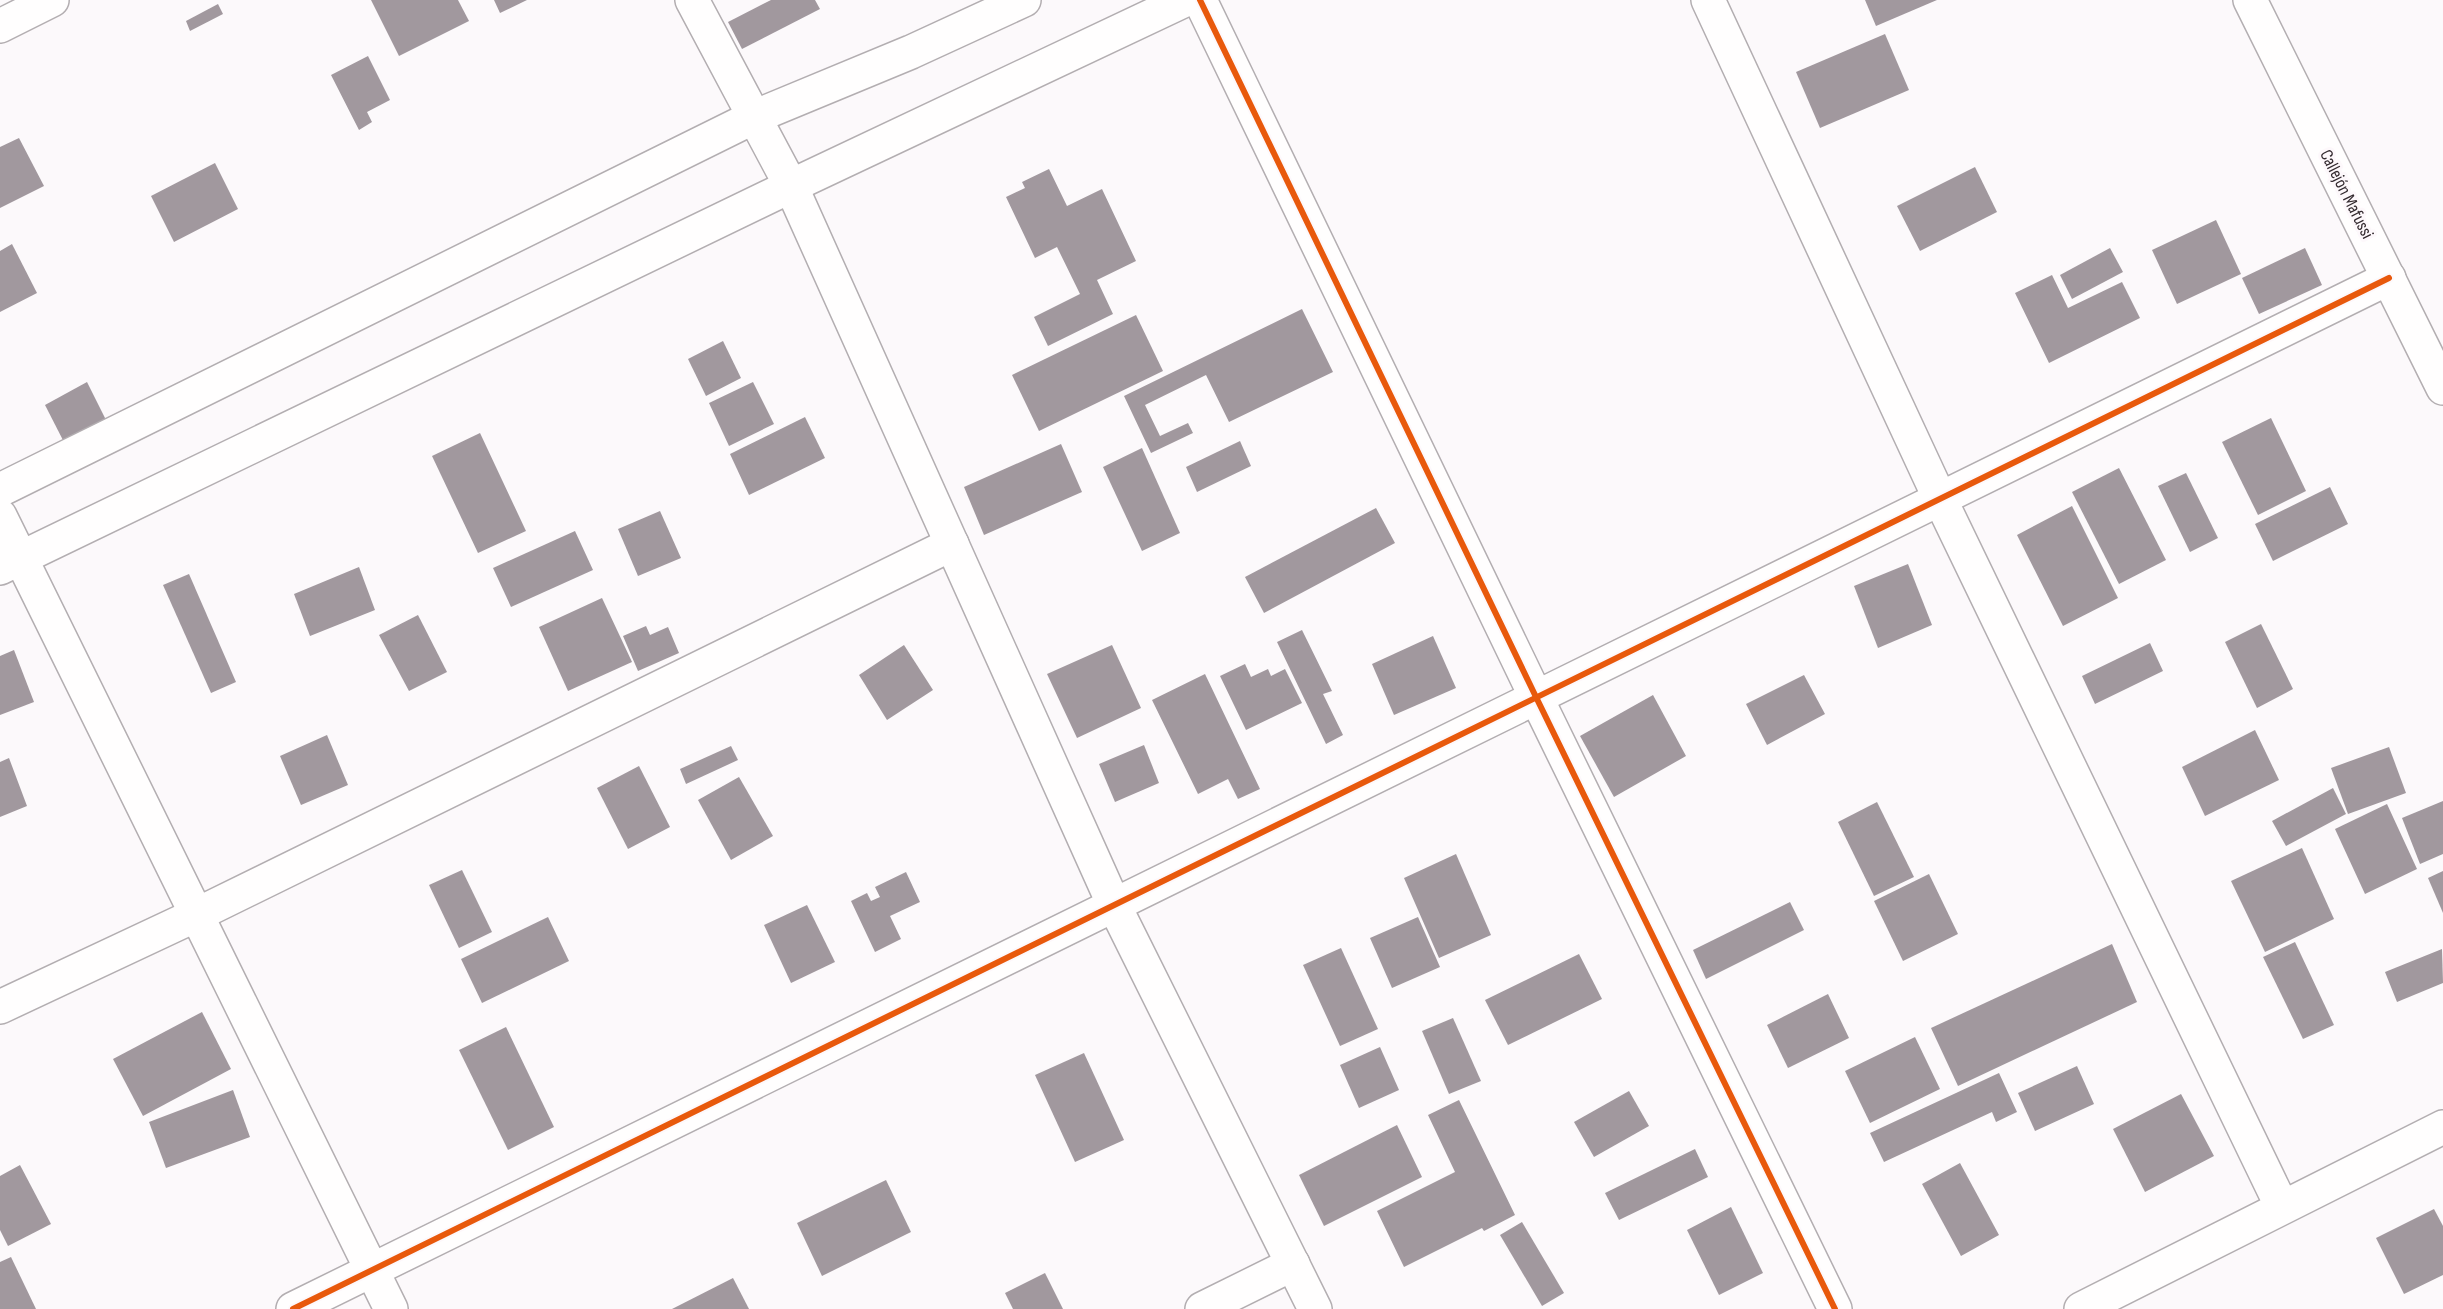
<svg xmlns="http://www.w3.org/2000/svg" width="2443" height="1309" font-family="'Sofia Sans Condensed',sans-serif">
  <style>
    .building { fill: #a1989e }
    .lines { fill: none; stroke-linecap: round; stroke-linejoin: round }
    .street-casing { stroke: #b3aeb1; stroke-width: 36 }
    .street { stroke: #fffefe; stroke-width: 33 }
    .cycleway-casing { stroke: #fdf8fb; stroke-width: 10 }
    .cycleway { stroke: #e8590c; stroke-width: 6 }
    .labels { text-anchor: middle; stroke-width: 6; stroke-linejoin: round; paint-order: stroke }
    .street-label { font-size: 18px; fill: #332a2f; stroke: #fdf8fb }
  </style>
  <rect width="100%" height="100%" fill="#fcf9fb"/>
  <g class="building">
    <path d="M371 0H458L469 21 399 56Z"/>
    <path d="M494 0H527L500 13Z"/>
    <path d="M771 0H815L820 9 742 49 728 22Z"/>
    <path d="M1865 0H1937L1876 26Z"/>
    <path d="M218 4 223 14 190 31 186 21Z"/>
    <path d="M1885 34 1909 90 1820 128 1796 72Z"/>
    <path d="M368 56 390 100 367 112 372 122 359 130 331 75Z"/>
    <path d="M19 138 44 186 0 208V147Z"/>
    <path d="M215 163 238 209 174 242 151 196Z"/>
    <path d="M1975 167 1997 212 1920 251 1897 206Z"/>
    <path d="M1049 169 1067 206 1102 189 1136 261 1097 280 1113 314 1048 346 1034 317 1080 294 1057 247 1035 258 1006 197 1025 188 1022 182Z"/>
    <path d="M2216 220 2241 274 2177 304 2152 250Z"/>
    <path d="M12 244 37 293 0 312V251Z"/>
    <path d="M2110 248 2123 272 2072 299 2060 275Z"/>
    <path d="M2305 248 2322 285 2259 314 2242 278Z"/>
    <path d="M2052 275 2068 308 2122 282 2140 318 2049 363 2015 293Z"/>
    <path d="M1302 309 1333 372 1229 422 1206 375 1145 405 1160 436 1188 423 1193 433 1151 453 1124 396Z"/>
    <path d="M1136 315 1163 371 1039 431 1012 375Z"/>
    <path d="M723 341 741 378 706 396 688 359Z"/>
    <path d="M87 382 110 428 68 450 45 405Z"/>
    <path d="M753 382 774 424 729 446 709 403Z"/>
    <path d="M805 417 825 458 749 495 730 454Z"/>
    <path d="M2271 418 2306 491 2258 515 2222 442Z"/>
    <path d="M480 433 526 531 478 553 432 456Z"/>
    <path d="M1240 441 1251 466 1197 492 1186 467Z"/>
    <path d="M1061 444 1082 492 984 535 964 487Z"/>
    <path d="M1142 448 1180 533 1142 551 1103 467Z"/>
    <path d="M2119 468 2166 560 2119 584 2072 492Z"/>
    <path d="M2186 473 2218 538 2190 552 2158 486Z"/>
    <path d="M2330 487 2348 524 2273 561 2255 524Z"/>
    <path d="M2072 506 2118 598 2063 626 2017 535Z"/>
    <path d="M1376 508 1395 543 1264 613 1245 577Z"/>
    <path d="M660 511 681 558 638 576 618 529Z"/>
    <path d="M575 531 593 570 511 607 493 568Z"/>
    <path d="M1908 564 1932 625 1878 648 1854 586Z"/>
    <path d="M359 567 375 610 310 636 294 594Z"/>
    <path d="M189 574 236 682 211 693 163 585Z"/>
    <path d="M602 598 632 662 568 691 539 627Z"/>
    <path d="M418 615 447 672 409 691 379 635Z"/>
    <path d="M2261 624 2293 689 2257 708 2225 642Z"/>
    <path d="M646 626 650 635 668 627 679 653 638 671 623 636Z"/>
    <path d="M1302 630 1332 691 1323 694 1343 735 1326 744 1277 642Z"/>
    <path d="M1433 636 1456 688 1394 715 1372 664Z"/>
    <path d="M2150 643 2163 671 2095 704 2082 676Z"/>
    <path d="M904 645 933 690 887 720 859 675Z"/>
    <path d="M1112 645 1141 708 1077 738 1047 674Z"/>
    <path d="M14 650 34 702 0 715V656Z"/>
    <path d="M1245 664 1251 677 1268 669 1271 676 1285 669 1302 703 1246 730 1220 676Z"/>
    <path d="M1205 674 1260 789 1238 799 1228 779 1198 794 1152 700Z"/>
    <path d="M1804 675 1825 714 1767 745 1746 704Z"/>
    <path d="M1653 695 1686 756 1614 797 1580 736Z"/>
    <path d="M2255 730 2279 780 2205 816 2182 767Z"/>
    <path d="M327 735 348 785 301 805 280 756Z"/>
    <path d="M1144 745 1159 783 1115 802 1099 764Z"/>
    <path d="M731 746 738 760 686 784 680 769Z"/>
    <path d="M2389 747 2406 793 2348 814 2331 768Z"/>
    <path d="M9 758 27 806 0 817V762Z"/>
    <path d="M639 766 670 827 628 849 597 788Z"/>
    <path d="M739 777 773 836 731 860 698 800Z"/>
    <path d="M2333 788 2346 814 2286 846 2272 821Z"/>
    <path d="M2443 801V854L2420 864 2402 818Z"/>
    <path d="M1877 802 1914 877 1874 896 1838 822Z"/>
    <path d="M2387 804 2417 869 2365 894 2335 829Z"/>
    <path d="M2302 848 2334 919 2265 952 2231 881Z"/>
    <path d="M1456 854 1491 935 1439 958 1404 878Z"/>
    <path d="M462 870 492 932 459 948 429 885Z"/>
    <path d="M2443 871V913L2428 878Z"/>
    <path d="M906 872 920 902 890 916 901 939 875 952 851 901 867 893 871 901 880 897 875 887Z"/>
    <path d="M1929 874 1958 934 1903 961 1874 901Z"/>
    <path d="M1790 902 1804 930 1706 979 1693 950Z"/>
    <path d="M807 905 835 962 791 983 764 925Z"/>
    <path d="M548 917 569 961 482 1003 461 959Z"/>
    <path d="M1418 917 1440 967 1392 988 1370 938Z"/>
    <path d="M2295 942 2334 1025 2303 1039 2263 957Z"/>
    <path d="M2112 944 2137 1002 1958 1086 1931 1028Z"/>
    <path d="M1341 948 1378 1029 1340 1046 1303 965Z"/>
    <path d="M2442 949 2443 983 2397 1002 2385 972Z"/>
    <path d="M1579 954 1602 999 1508 1045 1485 1000Z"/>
    <path d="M1828 994 1849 1038 1788 1068 1767 1025Z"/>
    <path d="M202 1012 231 1069 143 1116 113 1059Z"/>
    <path d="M1453 1018 1481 1081 1449 1094 1422 1031Z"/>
    <path d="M506 1027 554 1127 508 1150 459 1050Z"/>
    <path d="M1915 1037 1940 1089 1870 1123 1845 1071Z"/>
    <path d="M1380 1047 1399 1090 1359 1108 1340 1065Z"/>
    <path d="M1084 1053 1124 1140 1075 1162 1035 1075Z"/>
    <path d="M2077 1066 2094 1104 2035 1131 2018 1093Z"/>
    <path d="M1999 1073 2017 1112 1996 1122 1992 1112 1884 1162 1870 1133Z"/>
    <path d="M233 1090 250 1137 166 1168 149 1122Z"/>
    <path d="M1629 1091 1649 1126 1594 1157 1574 1122Z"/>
    <path d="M2181 1094 2214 1156 2145 1192 2113 1129Z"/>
    <path d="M1459 1100 1515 1215 1484 1231 1482 1228 1404 1267 1377 1211 1455 1172 1428 1115Z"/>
    <path d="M1397 1125 1422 1177 1324 1226 1299 1175Z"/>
    <path d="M1695 1149 1708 1177 1619 1220 1605 1193Z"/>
    <path d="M1960 1163 1999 1235 1961 1256 1922 1184Z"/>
    <path d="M20 1165 51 1224 8 1246 0 1230V1176Z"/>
    <path d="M886 1180 911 1232 822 1276 797 1223Z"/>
    <path d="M1731 1207 1763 1273 1719 1295 1687 1230Z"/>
    <path d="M2434 1209 2443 1226V1275L2404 1294 2376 1238Z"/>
    <path d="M1522 1222 1564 1293 1542 1306 1500 1235Z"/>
    <path d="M11 1257 36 1309H0V1262Z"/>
    <path d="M1045 1273 1063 1309H1013L1005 1293Z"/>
    <path d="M733 1278 749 1309H672Z"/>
  </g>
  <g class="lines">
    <defs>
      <g id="street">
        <path d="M692 0 791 186 1114 905 1315 1309"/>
        <path d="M1200 0 1536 697 1835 1309"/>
        <path d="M1708 0 1940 499 2282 1207"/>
        <path d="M2250 0 2443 388"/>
        <path d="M0 26 52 0"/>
        <path d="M0 490 754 117 911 52 1024 0"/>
        <path d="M0 516 391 1309"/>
        <path d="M0 568 791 186 1185 0"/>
        <path d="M0 1007 196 915 952 544"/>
        <path d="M293 1309 2389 278"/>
        <path d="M1202 1309 1293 1264"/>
        <path d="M2081 1309 2443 1127"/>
      </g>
    </defs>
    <use href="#street" class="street-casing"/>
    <use href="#street" class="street"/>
    <defs>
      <g id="cycleway">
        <path d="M1200 0 1536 697 1835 1309"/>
        <path d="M293 1309 2389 278"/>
      </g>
    </defs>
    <use href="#cycleway" class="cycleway-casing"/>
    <use href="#cycleway" class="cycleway"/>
  </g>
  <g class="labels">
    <g class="street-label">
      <text transform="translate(2347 194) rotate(63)" y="6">Callejón Mafussi</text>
    </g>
  </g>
</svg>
